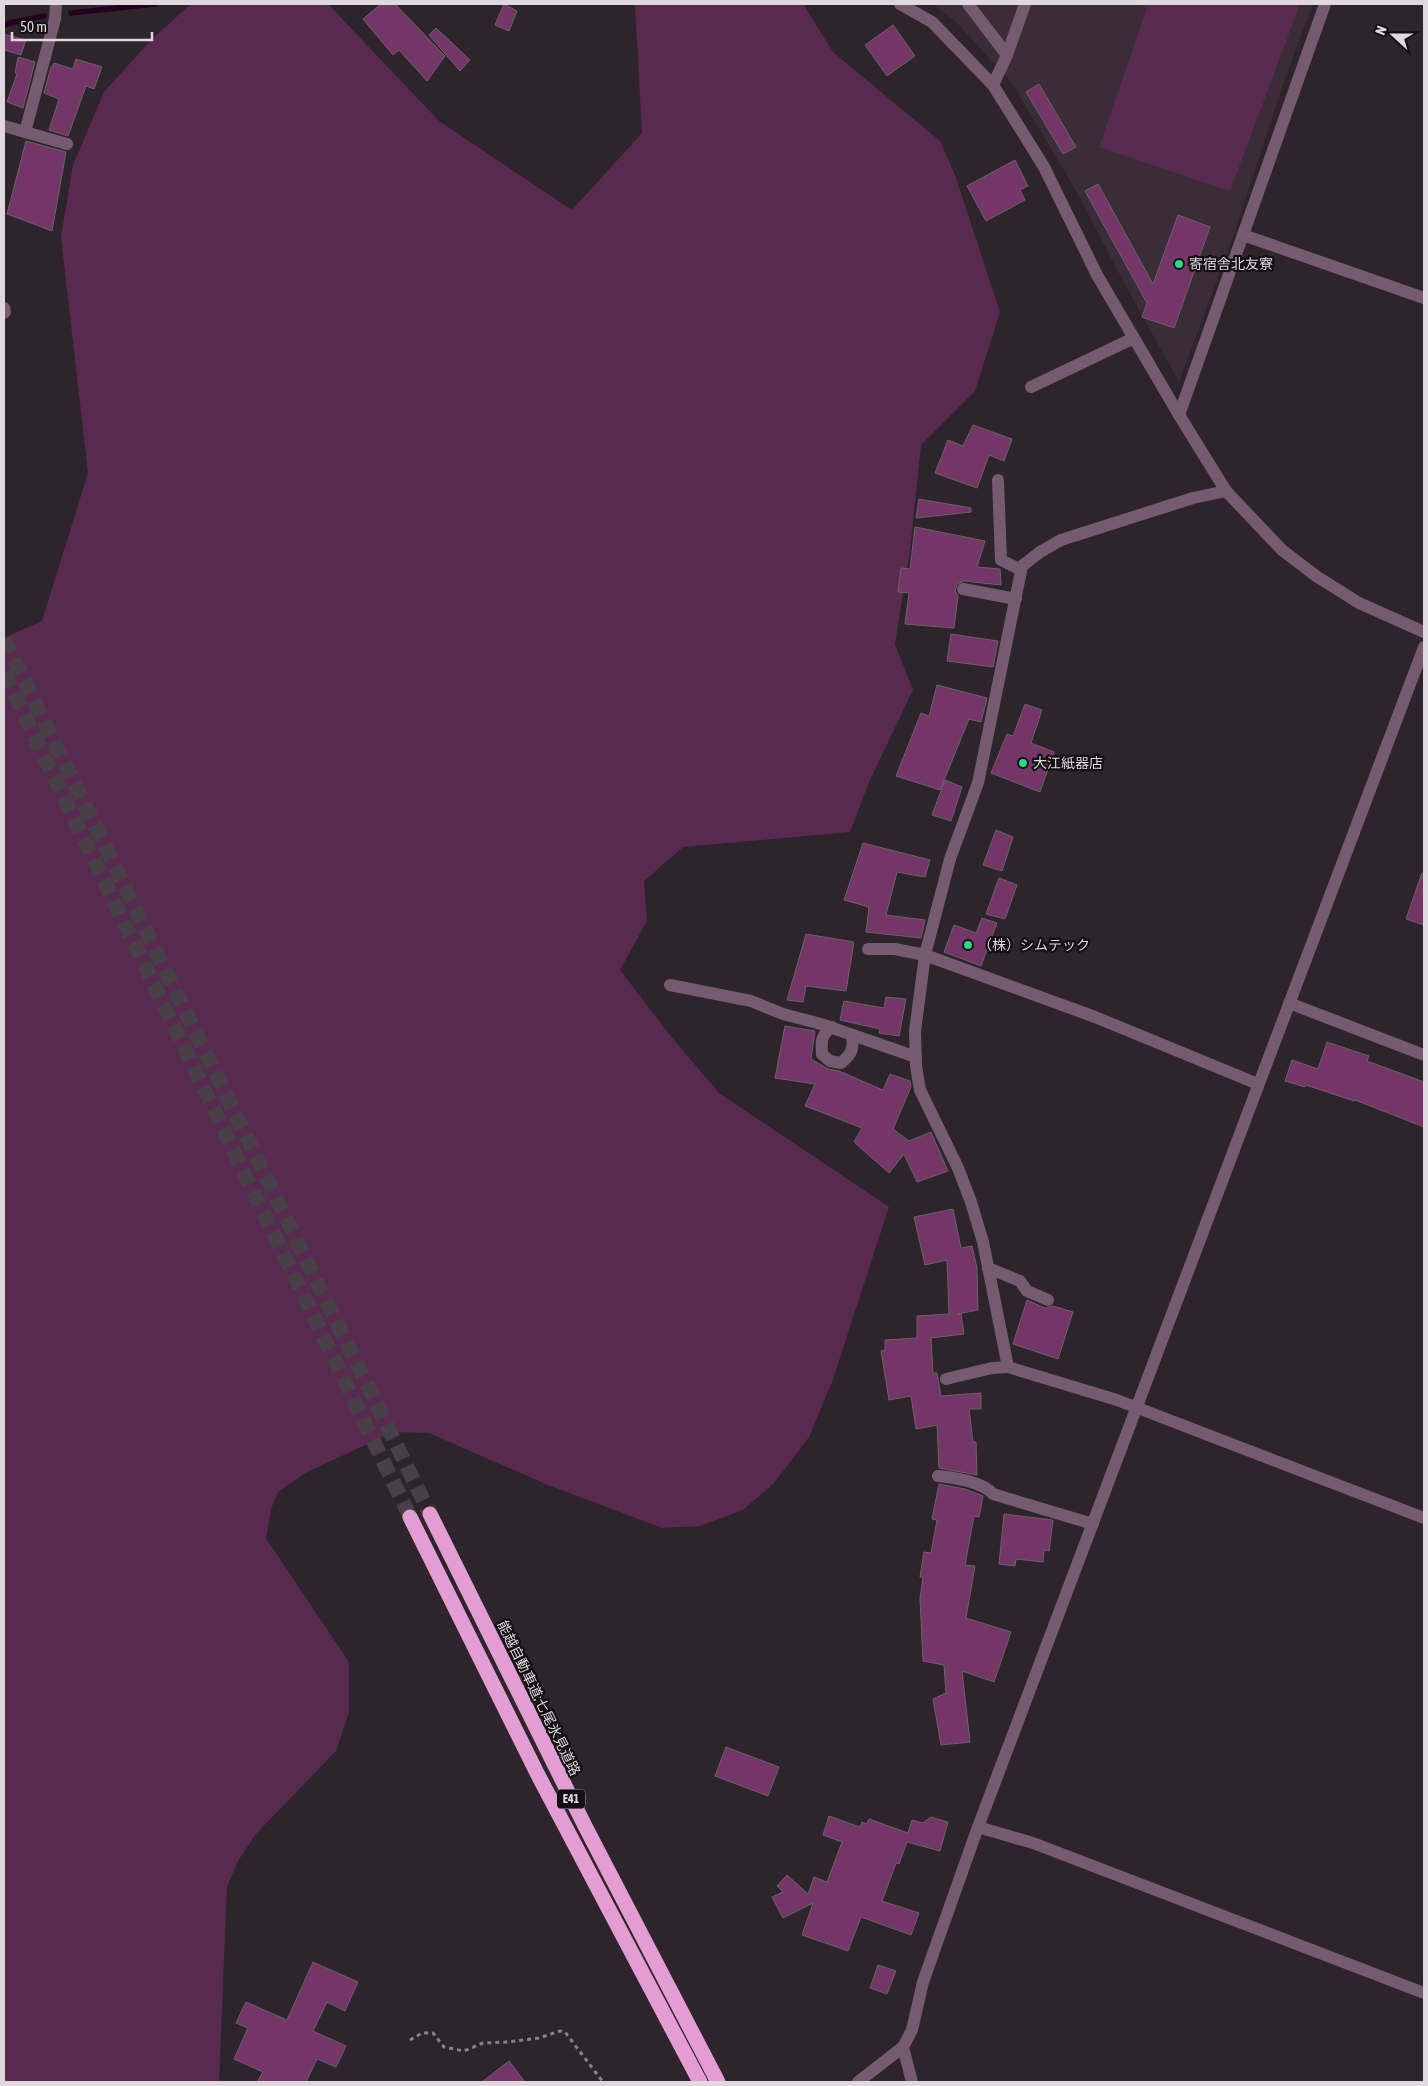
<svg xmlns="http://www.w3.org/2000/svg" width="1428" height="2086" font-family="'Asap Condensed','Noto Sans JP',sans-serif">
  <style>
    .built { fill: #3b2d37 }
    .green { fill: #592a50 }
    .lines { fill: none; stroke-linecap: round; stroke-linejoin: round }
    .stream { stroke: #25001f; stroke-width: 5.5 }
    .building { fill: #733667; stroke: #6b6168 }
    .highway-tunnel { stroke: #484046; stroke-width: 15; stroke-dasharray: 15 8; stroke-linecap: butt }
    .path { stroke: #898287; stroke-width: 3; stroke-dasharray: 4 4; stroke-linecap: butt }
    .minor { stroke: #765a6f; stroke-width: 12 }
    .highway { stroke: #e39dd3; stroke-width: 15 }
    .poi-dot { fill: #2ed883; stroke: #130f12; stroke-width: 2 }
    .labels { text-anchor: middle; stroke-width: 4.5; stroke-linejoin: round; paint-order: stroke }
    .shield { fill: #130f12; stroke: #a29ca0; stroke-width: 1 }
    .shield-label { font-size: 12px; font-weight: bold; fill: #dfd9dd }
    .poi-label { font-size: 14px; fill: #dfd9dd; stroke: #130f12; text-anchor: start }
    .street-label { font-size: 14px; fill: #dfd9dd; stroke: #130f12 }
  </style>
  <rect width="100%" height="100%" fill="#2d252b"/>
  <path class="built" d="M933 4H1313L1284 81 1232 240 1179 382 1123 281 1079 196 1012 83 956 22Z"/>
  <g class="green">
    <path d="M191 4H328L439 121 572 210 642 133 635 4H803L833 52 940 141 955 175 1000 312 975 391 921 445 910 550 895 644 913 690 869 782 850 832 683 847 644 881 647 921 620 970 669 1034 719 1093 889 1207 832 1382 809 1437 774 1483 743 1510 700 1526 662 1528 548 1485 429 1433 393 1432 305 1473 278 1492 271 1509 266 1538 349 1662V1712L336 1751 255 1835 238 1861 227 1887 219 2082H4V638L42 621 88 473 61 237 73 165 104 92 152 39Z"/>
    <path d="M1139 4H1300L1230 191 1099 147 1147 8Z"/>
  </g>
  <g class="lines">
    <g class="stream">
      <path d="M71 13 155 4"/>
      <path d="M4 25 14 22 44 16"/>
    </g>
  </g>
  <g class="building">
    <path d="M381 4H395L445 56 427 81 399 50 393 55 363 19Z"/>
    <path d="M504 4 517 11 509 31 495 25Z"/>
    <path d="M893 25 915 56 887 76 865 45Z"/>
    <path d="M436 28 470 60 460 71 429 35Z"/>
    <path d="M4 34 26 40 21 55 4 50Z"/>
    <path d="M18 57 35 62 23 108 7 102 17 74 15 73Z"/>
    <path d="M76 59 102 67 94 89 86 86 68 136 49 130 59 99 44 93 51 67H52L54 63 73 69Z"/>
    <path d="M1039 84 1076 147 1063 154 1026 92Z"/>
    <path d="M26 141 66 152 52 231 7 214Z"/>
    <path d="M1015 160 1028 186 1020 190 1025 200 986 221 967 186Z"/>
    <path d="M1098 184 1153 284 1178 215 1210 227 1174 328 1142 317 1147 303 1085 191Z"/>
    <path d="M973 425 1012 439 1004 461 989 455 977 488 935 473 948 440 963 446Z"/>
    <path d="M919 499 971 508V512L916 518Z"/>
    <path d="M915 527 985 541 977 567 1000 569 1001 585 964 581 957 584 955 591 958 596 954 628 905 624 909 593 898 592 901 568 910 569Z"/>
    <path d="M951 634 998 641 993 667 947 661Z"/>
    <path d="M937 685 987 698 981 722 969 719 940 790 896 776 921 713 929 716Z"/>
    <path d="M1025 704 1042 710 1031 743 1054 752 1040 792 991 773 1007 734 1013 736Z"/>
    <path d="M945 780 962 787 951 821 932 815Z"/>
    <path d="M996 830 1013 837 1002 871 983 865Z"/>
    <path d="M863 843 930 860 925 877 897 872 886 915 925 920 921 938 866 932 869 907 844 900Z"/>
    <path d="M1422 873H1424V925L1406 919Z"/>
    <path d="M999 878 1017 885 1005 919 986 914Z"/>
    <path d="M982 918 997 923 981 966 944 952 954 925 976 933Z"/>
    <path d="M806 934 854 942 846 991 806 986 803 1002 787 1000Z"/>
    <path d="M886 997 906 999 899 1036 879 1033 880 1029 840 1020 844 1001 884 1008Z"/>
    <path d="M785 1026 815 1031 811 1059 828 1069 839 1071 883 1090 890 1074 910 1081 911 1087 893 1129 909 1141 931 1132 948 1171 917 1182 904 1154 889 1173 854 1142 862 1128 805 1106 815 1084 775 1078Z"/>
    <path d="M1327 1042 1369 1056 1367 1061 1424 1082V1127L1355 1100 1354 1101 1306 1085 1305 1087 1285 1081 1292 1060 1318 1069Z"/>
    <path d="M953 1209 961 1248 972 1246 977 1268 978 1310 957 1314H961L964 1334 931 1338 933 1373H937L941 1396 981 1393V1409H969L973 1442H976L977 1475 939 1468 937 1425 916 1429 911 1396 889 1400 881 1351 885 1350V1340L917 1338V1316L949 1314 947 1260 925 1265 914 1217Z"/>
    <path d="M1027 1300 1045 1308 1053 1306 1073 1312 1058 1359 1013 1344Z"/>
    <path d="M939 1484 965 1489 983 1496 979 1517 974 1516 965 1565 975 1566 966 1618 1011 1632 994 1682 962 1671 970 1742 941 1745 933 1699 946 1693 944 1665 923 1661 920 1599 923 1577H920L924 1552 931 1553 937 1520 932 1519Z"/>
    <path d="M1004 1514 1053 1520 1049 1551 1044 1550 1043 1562 1016 1559 1015 1566 999 1564Z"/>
    <path d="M726 1747 779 1767 768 1796 715 1776Z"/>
    <path d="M829 1816 860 1827 862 1822 867 1824 869 1819 908 1833 912 1820 923 1823 931 1817 948 1822 940 1851 907 1842 899 1864 896 1863 882 1901 919 1913 911 1935 861 1917 848 1951 802 1935 813 1903 783 1918 772 1897 783 1892 777 1886 787 1875 808 1894 814 1877 827 1882 842 1842 823 1835Z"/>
    <path d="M313 1962 358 1982 345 2011 327 2002 313 2031 346 2046 336 2067 317 2059 306 2082H257L263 2072 234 2059 248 2028 236 2023 246 2002 287 2020Z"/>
    <path d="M878 1965 896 1971 887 1994 870 1988Z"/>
    <path d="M509 2061 525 2082H482Z"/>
  </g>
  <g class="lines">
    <g class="highway-tunnel">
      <path d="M4 639 430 1514"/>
      <path d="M4 673 410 1517"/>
    </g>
    <path class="path" d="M410 2040 422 2033H433L444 2047 464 2051 483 2043 508 2042 539 2038 560 2031 565 2032 603 2082"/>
    <g class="minor">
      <path d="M900 4 932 22 993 85 1044 167 1097 275 1179 415 1226 491 1282 550 1316 576 1359 603 1424 632"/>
      <path d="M968 4 1007 55"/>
      <path d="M993 85 1007 55 1025 4"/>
      <path d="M4 126 67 144"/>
      <path d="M25 132 55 19 56 4"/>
      <path d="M1243 235 1424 298"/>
      <path d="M4 308 5 312 4 313"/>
      <path d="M1031 387 1134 338"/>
      <path d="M1179 415 1325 4"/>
      <path d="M998 480 1001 560 1021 570"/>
      <path d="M1226 491 1193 498 1061 540 1040 552 1022 566 978 783 950 859 925 955 915 1031 916 1066 920 1090 958 1168 971 1202 983 1242 1008 1367 1117 1400 1424 1518"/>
      <path d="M963 589 1016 599"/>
      <path d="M868 949H895L925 955 1095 1017 1258 1084"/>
      <path d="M670 985 751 1001 783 1014 821 1024 916 1057"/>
      <path d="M1289 1003 1424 1055"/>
      <path d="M832 1027C821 1035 821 1041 822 1054L830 1061 841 1063C852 1054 854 1048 852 1035"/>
      <path d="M988 1268 1020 1281 1027 1291 1048 1300"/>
      <path d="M946 1379 992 1368 1008 1367"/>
      <path d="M938 1476C953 1477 983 1482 993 1494L1093 1524"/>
      <path d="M978 1827 1033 1843 1424 1993"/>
      <path d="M858 2082 903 2047"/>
      <path d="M912 2082 903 2047 912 2030 923 1982 978 1827 1424 647"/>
    </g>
    <g class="highway">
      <path d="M430 1514 585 1826 718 2082"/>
      <path d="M410 1517 538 1775 700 2082"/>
    </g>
  </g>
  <g class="poi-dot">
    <circle cx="1179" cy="264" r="5"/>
    <circle cx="1023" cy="763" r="5"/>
    <circle cx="968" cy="945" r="5"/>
  </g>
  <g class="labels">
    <rect class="shield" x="557" y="1789.5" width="28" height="19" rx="4"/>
    <g class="shield-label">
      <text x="571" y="1803">E41</text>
    </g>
    <g class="poi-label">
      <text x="1189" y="269">寄宿舎北友寮</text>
      <text x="1033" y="768">大江紙器店</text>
      <text x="978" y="950">（株）シムテック</text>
    </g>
    <g class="street-label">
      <text transform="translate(539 1698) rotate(64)" y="5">能越自動車道;七尾氷見道路</text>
    </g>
  </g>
  <rect width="1428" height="2086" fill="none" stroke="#dfd9dd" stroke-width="10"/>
  <g transform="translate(1393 35) rotate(291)" stroke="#130f12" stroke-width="4" paint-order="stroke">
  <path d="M0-4L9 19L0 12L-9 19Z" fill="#dfd9dd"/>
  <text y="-8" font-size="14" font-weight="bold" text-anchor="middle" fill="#dfd9dd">N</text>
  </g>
  <path d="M12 32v8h140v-8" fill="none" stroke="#dfd9dd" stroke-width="2.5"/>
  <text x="20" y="32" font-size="15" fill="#dfd9dd" stroke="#130f12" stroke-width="4" paint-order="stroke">50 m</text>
</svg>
